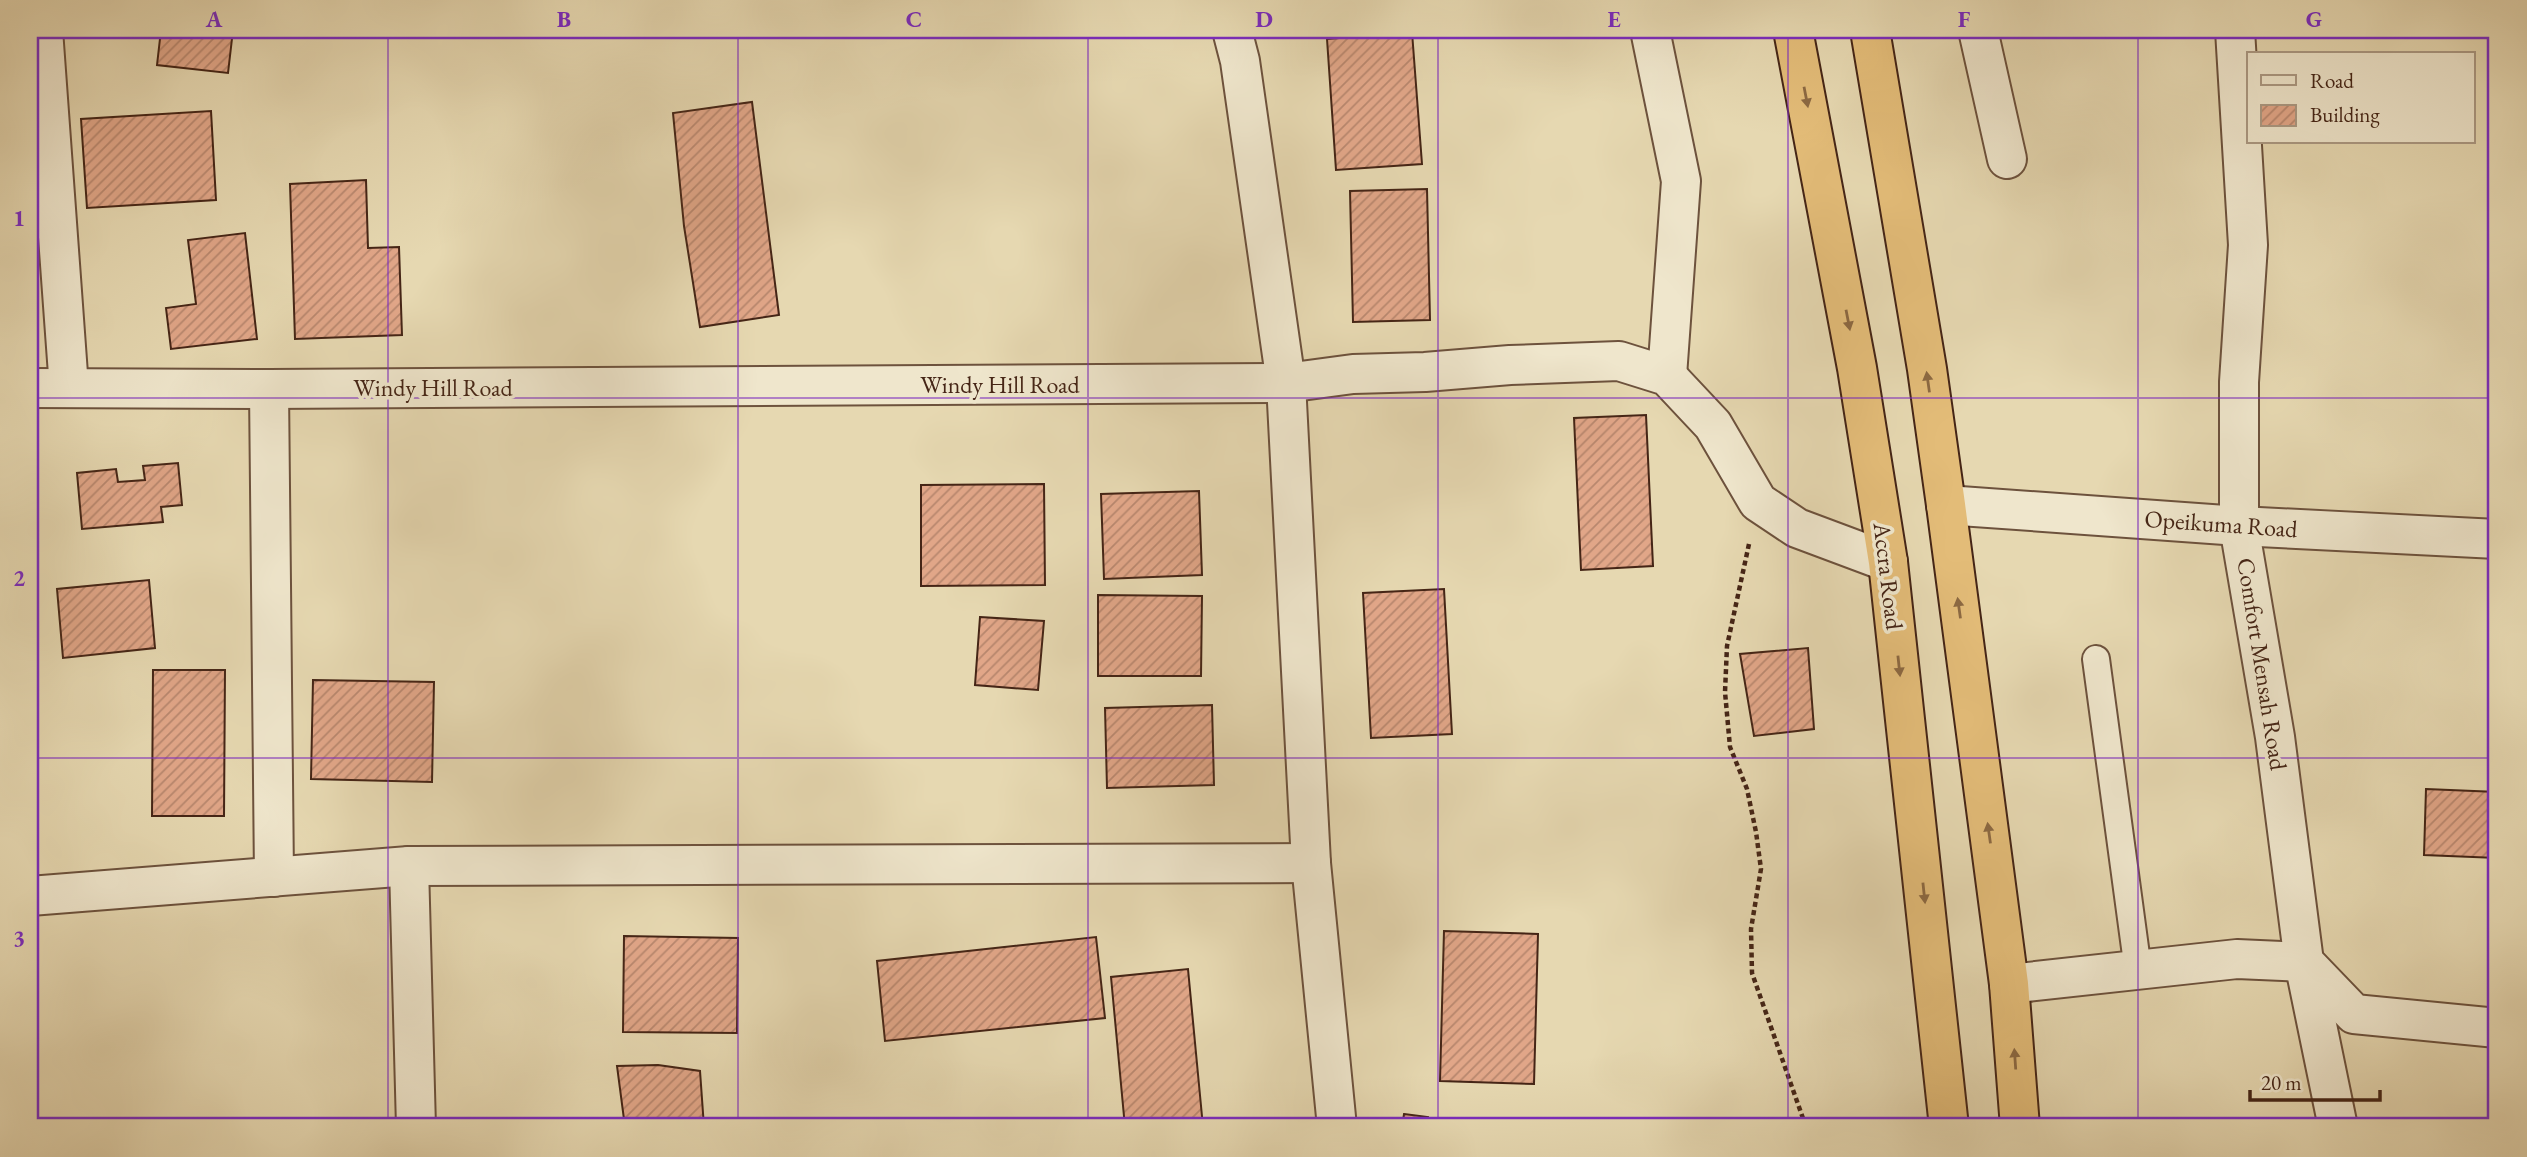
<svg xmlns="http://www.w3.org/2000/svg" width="2527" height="1157" font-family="'EB Garamond',serif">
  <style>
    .building { fill: url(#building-hatch); stroke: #452516; stroke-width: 2 }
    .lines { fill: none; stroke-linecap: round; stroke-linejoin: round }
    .service-casing { stroke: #6d523d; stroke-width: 30 }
    .minor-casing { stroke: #6d523d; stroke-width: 42 }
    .tertiary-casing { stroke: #6d523d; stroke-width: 42 }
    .trunk-casing { stroke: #452516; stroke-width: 42 }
    .path { stroke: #452516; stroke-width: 4.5; stroke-dasharray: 5 3.5; stroke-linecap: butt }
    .service { stroke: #efe6cc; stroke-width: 26 }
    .minor { stroke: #efe6cc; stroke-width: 38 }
    .tertiary { stroke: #efe6cc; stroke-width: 38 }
    .trunk { stroke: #e3bc78; stroke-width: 38 }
    .oneway { fill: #8c6942 }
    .grid { fill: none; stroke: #7b2cbf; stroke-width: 2; stroke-opacity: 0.55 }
    .labels { text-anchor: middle; stroke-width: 7; stroke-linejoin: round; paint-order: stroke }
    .street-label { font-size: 24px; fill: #452516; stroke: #efe6cc }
    .neatline { fill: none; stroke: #7b2cbf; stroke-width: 2.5 }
    .grid-label { font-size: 23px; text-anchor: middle; font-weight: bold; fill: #7b2cbf }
  </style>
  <defs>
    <pattern id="building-hatch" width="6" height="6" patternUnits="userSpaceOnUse" patternTransform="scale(1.75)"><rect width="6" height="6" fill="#e1a688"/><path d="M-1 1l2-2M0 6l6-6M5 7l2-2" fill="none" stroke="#b8876e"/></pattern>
  </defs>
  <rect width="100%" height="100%" fill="#e6d8b1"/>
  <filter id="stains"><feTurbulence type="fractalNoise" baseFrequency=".00286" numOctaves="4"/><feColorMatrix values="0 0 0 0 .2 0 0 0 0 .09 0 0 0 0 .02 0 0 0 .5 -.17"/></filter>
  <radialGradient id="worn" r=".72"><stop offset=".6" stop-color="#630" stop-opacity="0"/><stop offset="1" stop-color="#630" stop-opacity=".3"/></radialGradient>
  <g class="building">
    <path d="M161 30H233L228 73 157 65Z"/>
    <path d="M1412 32 1422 164 1336 170 1327 39Z"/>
    <path d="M752 102 779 315 700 327 684 226 673 113Z"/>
    <path d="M211 111 216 200 87 208 81 119Z"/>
    <path d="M366 180 368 248 399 247 402 335 295 339 290 184Z"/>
    <path d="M1427 189 1430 320 1353 322 1350 191Z"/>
    <path d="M245 233 257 339 171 349 166 308 196 304 188 240Z"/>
    <path d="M30 291 35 325 30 326Z"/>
    <path d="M1646 415 1653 566 1581 570 1574 418Z"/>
    <path d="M178 463 182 505 161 507 163 522 82 529 77 473 116 469 118 482 145 480 143 466Z"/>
    <path d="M1044 484 1045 585 921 586V485Z"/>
    <path d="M1199 491 1202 575 1104 579 1101 494Z"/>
    <path d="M149 580 155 648 63 658 57 589Z"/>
    <path d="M1444 589 1452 734 1371 738 1363 593Z"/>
    <path d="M1098 595 1202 596 1201 676H1098Z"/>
    <path d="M980 617 1044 621 1038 690 975 685Z"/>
    <path d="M1808 648 1814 729 1754 736 1740 654Z"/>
    <path d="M153 670H225L224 816H152Z"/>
    <path d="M313 680 434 682 432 782 311 779Z"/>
    <path d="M1212 705 1214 785 1107 788 1105 708Z"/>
    <path d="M2426 789 2497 792V858L2424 855Z"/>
    <path d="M1444 931 1538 934 1534 1084 1440 1081Z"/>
    <path d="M624 936 738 938 737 1033 623 1032Z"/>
    <path d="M1096 937 1105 1018 885 1041 877 961Z"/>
    <path d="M1188 969 1203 1127H1125L1111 977Z"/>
    <path d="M658 1065 700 1071 704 1127H625L617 1066Z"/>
    <path d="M1404 1114 1428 1117 1427 1127H1402Z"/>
  </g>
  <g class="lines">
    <defs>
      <path id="service" d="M2096 659 2138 970"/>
      <g id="minor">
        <path d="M43 30 69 388"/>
        <path d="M1232 30 1240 61 1286 383 1311 863 1337 1127"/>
        <path d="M1650 30 1681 181 1667 376"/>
        <path d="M1978 30 2007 159"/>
        <path d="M2235 30 2248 245 2239 382V526L2275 737 2304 962 2338 1127"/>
        <path d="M30 388 269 389 1286 383 1353 374 1425 372 1510 365 1619 361 1667 376 1713 425 1758 502 1797 528 1888 562"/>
        <path d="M269 389 274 877"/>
        <path d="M409 866 416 1127"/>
        <path d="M30 896 409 866 1311 863"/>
        <path d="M2009 984 2237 959 2304 962 2354 1014 2497 1028"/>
      </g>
      <path id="tertiary" d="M1946 505 2239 526 2497 539"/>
      <g id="trunk">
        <path d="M1793 30 1857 368 1888 562 1949 1127"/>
        <path d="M1870 30 1927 369 1946 505 2009 984 2020 1127"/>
      </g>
    </defs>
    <use href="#service" class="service-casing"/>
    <use href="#minor" class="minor-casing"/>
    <use href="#tertiary" class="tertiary-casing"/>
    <use href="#trunk" class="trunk-casing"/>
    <path class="path" d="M1749 544 1727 646 1725 692 1730 747 1747 789 1756 832 1761 869 1751 929 1752 973 1806 1127"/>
    <use href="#service" class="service"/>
    <use href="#minor" class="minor"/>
    <use href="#tertiary" class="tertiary"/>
    <use href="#trunk" class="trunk"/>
  </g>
  <defs><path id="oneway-solid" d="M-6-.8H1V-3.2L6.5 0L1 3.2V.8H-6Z" transform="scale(1.75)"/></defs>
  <g class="oneway">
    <use href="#oneway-solid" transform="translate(1806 97) rotate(79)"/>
    <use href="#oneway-solid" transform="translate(1848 320) rotate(79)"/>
    <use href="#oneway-solid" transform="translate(1928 382) rotate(-98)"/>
    <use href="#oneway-solid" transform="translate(1959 608) rotate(-98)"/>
    <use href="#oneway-solid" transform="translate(1899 666) rotate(84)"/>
    <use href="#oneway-solid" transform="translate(1989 833) rotate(-98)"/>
    <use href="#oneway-solid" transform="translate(1924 893) rotate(84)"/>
    <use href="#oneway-solid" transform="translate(2015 1059) rotate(-94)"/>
  </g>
  <path class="grid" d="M388 30V1127M738 30V1127M1088 30V1127M1438 30V1127M1788 30V1127M2138 30V1127M30 398H2497M30 758H2497"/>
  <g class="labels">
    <g class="street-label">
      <text x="1000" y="393">Windy Hill Road</text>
      <text x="433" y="396">Windy Hill Road</text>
      <text transform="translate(2221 524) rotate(4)" y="8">Opeikuma Road</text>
      <text transform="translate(1888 576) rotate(83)" y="8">Accra Road</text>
      <text transform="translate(2262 664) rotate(81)" y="8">Comfort Mensah Road</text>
    </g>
  </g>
  <rect width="2527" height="1157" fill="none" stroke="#e6d8b1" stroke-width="77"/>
  <rect x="2247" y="52" width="228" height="91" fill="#efe6cc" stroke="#ab9983" stroke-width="2"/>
  <rect x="2261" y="75" width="35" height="10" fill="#efe6cc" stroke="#ab9983" stroke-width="2"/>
  <text x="2310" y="88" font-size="21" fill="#452516">Road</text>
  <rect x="2261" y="105" width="35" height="21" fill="url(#building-hatch)" stroke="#ab9983" stroke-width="2"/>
  <text x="2310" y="122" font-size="21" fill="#452516">Building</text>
  <path d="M2250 1090v10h130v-10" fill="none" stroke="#452516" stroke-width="3.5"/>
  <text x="2261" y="1090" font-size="21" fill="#452516" stroke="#efe6cc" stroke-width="5" paint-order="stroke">20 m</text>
  <rect x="38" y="38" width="2450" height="1080" class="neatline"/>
  <g class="grid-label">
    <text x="214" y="27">A</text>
    <text x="564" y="27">B</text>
    <text x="914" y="27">C</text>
    <text x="1264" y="27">D</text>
    <text x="1614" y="27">E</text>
    <text x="1964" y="27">F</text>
    <text x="2314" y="27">G</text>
    <text x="19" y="226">1</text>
    <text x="19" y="586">2</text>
    <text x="19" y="946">3</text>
  </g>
  <rect width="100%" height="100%" filter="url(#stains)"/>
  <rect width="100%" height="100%" fill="url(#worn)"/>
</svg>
